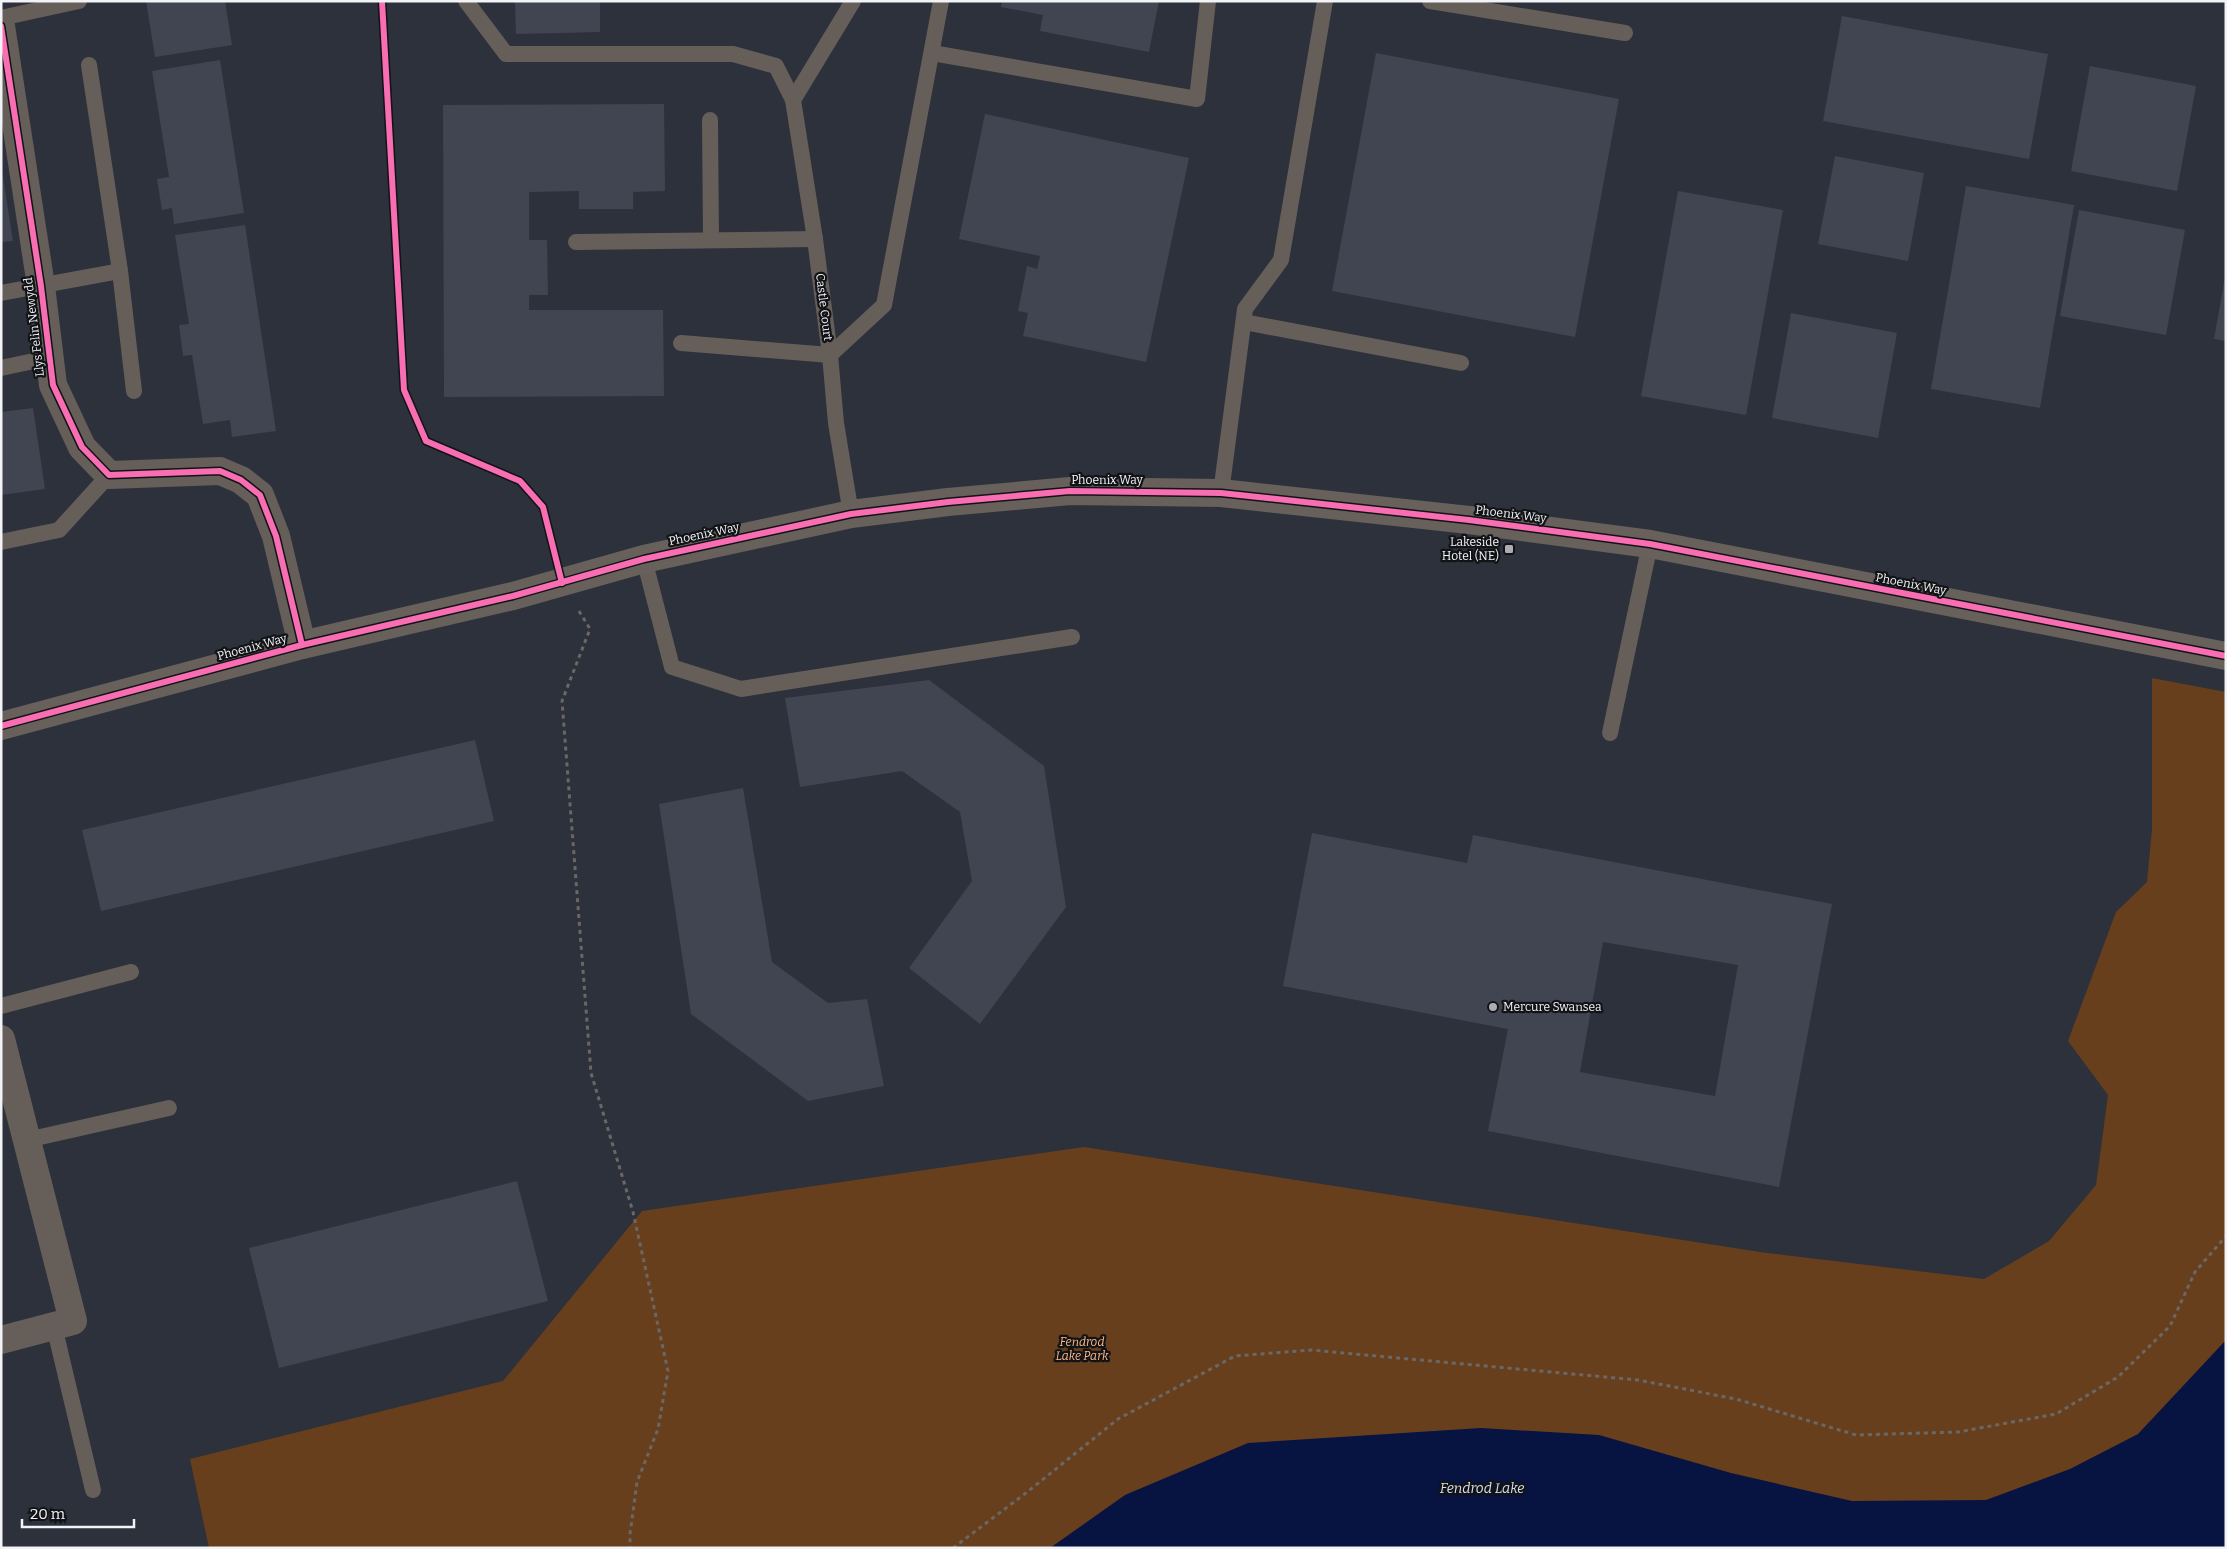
<svg xmlns="http://www.w3.org/2000/svg" width="2227" height="1549" font-family="Bitter,serif">
  <style>
    .built { fill: #2c313b }
    .green { fill: #673f1d }
    .water { fill: #071340 }
    .building { fill: #414551; fill-rule: evenodd }
    .lines { fill: none; stroke-linecap: round; stroke-linejoin: round }
    .path { stroke: #6b6764; stroke-width: 3; stroke-dasharray: 4 4; stroke-linecap: butt }
    .lane { stroke: #665e59; stroke-width: 16 }
    .street { stroke: #665e59; stroke-width: 28 }
    .secondary { stroke: #67605b; stroke-width: 28 }
    .cycleway-casing { stroke: #121316; stroke-width: 9 }
    .cycleway { stroke: #f96db3; stroke-width: 6 }
    .poi-dot { fill: #abadb1; stroke: #121316; stroke-width: 2 }
    .labels { text-anchor: middle; stroke-width: 4.5; stroke-linejoin: round; paint-order: stroke }
    .street-label { font-size: 12px; fill: #f1f3f7; stroke: #121316 }
    .poi-label { font-size: 12px; fill: #f1f3f7; stroke: #121316; text-anchor: end }
    .park-label { font-size: 12px; font-style: italic; fill: #fcb988; stroke: #121316 }
    .water-label { font-size: 14px; font-style: italic; fill: #d7dff0; stroke: #121316 }
  </style>
  <rect width="100%" height="100%" fill="#2a2c2f"/>
  <path class="built" d="M1 1H2226V1340L1050 1548H1Z"/>
  <path class="green" d="M2152 678 2226 692V1548H209L190 1459 503 1381 642 1211 1084 1147 1760 1252 1984 1279 2049 1241 2096 1185 2108 1095 2068 1041 2116 912 2147 882 2152 829Z"/>
  <path class="water" d="M2226 1340V1548H1050L1125 1495 1248 1443 1481 1428 1599 1435 1731 1473 1852 1501 1986 1500 2070 1469 2138 1434Z"/>
  <g class="building">
    <path d="M146 1H225L232 45 155 57Z"/>
    <path d="M515 1H600V32L516 34Z"/>
    <path d="M1002 1H1159L1149 52 1040 31 1043 15 1001 7Z"/>
    <path d="M1842 16 2048 54 2029 159 1823 121Z"/>
    <path d="M1376 53 1619 99 1575 337 1332 291Z"/>
    <path d="M220 60 244 213 174 224 172 208 162 210 157 179 169 177 152 71Z"/>
    <path d="M2090 66 2196 86 2177 191 2071 171Z"/>
    <path d="M664 104 665 191 633 192V209H579V191L529 192V240H547L548 295H529V310H663L664 396 444 397 443 105Z"/>
    <path d="M985 114 1189 158 1146 362 1023 336 1028 313 1018 311 1027 266 1037 269 1040 256 959 239Z"/>
    <path d="M1835 156 1924 173 1908 261 1818 244Z"/>
    <path d="M1 164 13 241 1 242Z"/>
    <path d="M1966 186 2074 205 2040 408 1931 389Z"/>
    <path d="M1678 191 1783 210 1746 415 1641 396Z"/>
    <path d="M2079 210 2185 230 2166 335 2060 316Z"/>
    <path d="M245 225 276 431 232 437 230 420 203 424 192 355 183 356 179 325 189 324 175 235Z"/>
    <path d="M2225 277H2226V341L2214 339Z"/>
    <path d="M1791 313 1897 333 1878 438 1772 418Z"/>
    <path d="M33 408 45 489 1 495V412Z"/>
    <path d="M929 680 1044 766 1066 907 980 1024 909 968 972 881 960 812 902 771 800 787 785 698Z"/>
    <path d="M475 740 494 821 101 911 82 830Z"/>
    <path d="M743 788 772 962 828 1003 867 999 884 1086 808 1101 691 1014 659 804Z"/>
    <path d="M1312 833 1467 863 1473 835 1832 904 1779 1187 1488 1131 1508 1029 1283 986ZM1603 942 1738 965 1715 1096 1580 1072Z"/>
    <path d="M517 1181 548 1301 279 1368 249 1248Z"/>
  </g>
  <g class="lines">
    <g class="path">
      <path d="M579 611 590 629 562 701 591 1073 633 1212 668 1371 658 1429 637 1482 630 1534V1548"/>
      <path d="M953 1548 1026 1493 1118 1419 1235 1356 1311 1350 1638 1380 1736 1399 1856 1435 1958 1432 2056 1414 2118 1377 2170 1326 2195 1272 2226 1236"/>
    </g>
    <g class="lane">
      <path d="M466 1 506 54H733L776 66 793 100 815 239 830 355 836 423 851 514"/>
      <path d="M1430 1 1625 33"/>
      <path d="M1 18 79 1"/>
      <path d="M932 53 1197 99 1208 1"/>
      <path d="M89 65 120 271 134 391"/>
      <path d="M793 100 853 1"/>
      <path d="M710 120 711 240"/>
      <path d="M576 242 815 239"/>
      <path d="M1 293 120 271"/>
      <path d="M1244 322 1461 363"/>
      <path d="M681 343 830 355 884 305 941 1"/>
      <path d="M1 368 48 358"/>
      <path d="M1221 493 1245 309 1281 260 1325 1"/>
      <path d="M1 542 59 530 109 475"/>
      <path d="M644 559 672 667 741 689 1072 637"/>
      <path d="M1610 733 1650 544"/>
      <path d="M1 1006 131 972"/>
      <path d="M27 1140 169 1108"/>
      <path d="M54 1326 93 1490"/>
    </g>
    <g class="street">
      <path d="M1 26 41 286 53 385 82 447 109 475 220 471 241 480 260 495 276 536 302 645"/>
      <path d="M1 1039 73 1321 1 1340"/>
    </g>
    <path class="secondary" d="M1 726 302 645 513 596 644 559 851 514 948 502 1070 491 1221 493 1469 520 1650 544 2226 656"/>
    <defs>
      <g id="cycleway">
        <path d="M382 1 404 390 426 441 520 481 543 507 562 583"/>
        <path d="M1 26 41 286 53 385 82 447 109 475 220 471 241 480 260 495 276 536 302 645"/>
        <path d="M1 726 302 645 513 596 644 559 851 514 948 502 1070 491 1221 493 1469 520 1650 544 2226 656"/>
      </g>
    </defs>
    <use href="#cycleway" class="cycleway-casing"/>
    <use href="#cycleway" class="cycleway"/>
  </g>
  <g class="poi-dot">
    <rect x="1504" y="544" width="10" height="10" rx="2.5"/>
    <circle cx="1493" cy="1007" r="5"/>
  </g>
  <g class="labels">
    <g class="street-label">
      <text transform="translate(824 307) rotate(83)" y="4">Castle Court</text>
      <text transform="translate(34 327) rotate(-97)" y="4">Llys Felin Newydd</text>
      <text x="1107" y="484">Phoenix Way</text>
      <text transform="translate(1511 514) rotate(7)" y="4">Phoenix Way</text>
      <text transform="translate(704 534) rotate(-12)" y="4">Phoenix Way</text>
      <text transform="translate(1911 584) rotate(11)" y="4">Phoenix Way</text>
      <text transform="translate(252 647) rotate(-15)" y="4">Phoenix Way</text>
    </g>
    <g class="poi-label">
      <text x="1499" y="546">Lakeside<tspan x="1499" dy="14">Hotel (NE)</tspan></text>
      <text x="1503" y="1011" text-anchor="start">Mercure Swansea</text>
    </g>
    <g class="park-label">
      <text x="1082" y="1346">Fendrod<tspan x="1082" dy="14">Lake Park</tspan></text>
    </g>
    <g class="water-label">
      <text x="1482" y="1493">Fendrod Lake</text>
    </g>
  </g>
  <rect width="2227" height="1549" fill="none" stroke="#f1f3f7" stroke-width="5"/>
  <path d="M22 1519v8h112v-8" fill="none" stroke="#f1f3f7" stroke-width="2.5"/>
  <text x="30" y="1519" font-size="15" fill="#f1f3f7" stroke="#121316" stroke-width="4" paint-order="stroke">20 m</text>
</svg>
